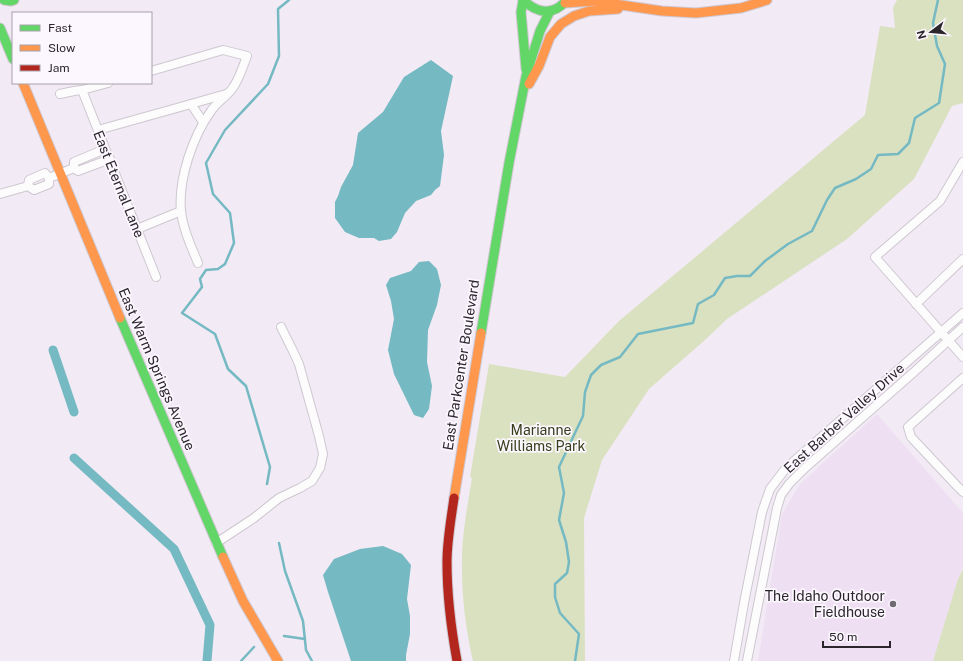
<svg xmlns="http://www.w3.org/2000/svg" width="963" height="661" font-family="'Public Sans',sans-serif">
  <style>
    .built { fill: #eee0f2 }
    .green { fill: #dae1c0 }
    .water { fill: #75b9c3 }
    .lines { fill: none; stroke-linecap: round; stroke-linejoin: round }
    .stream { stroke: #75b9c3; stroke-width: 2.5 }
    .canal { stroke: #75b9c3; stroke-width: 9 }
    .street-casing { stroke: #cec7d0; stroke-width: 10 }
    .fast-casing { stroke: #cec7d0; stroke-width: 11 }
    .slow-casing { stroke: #cec7d0; stroke-width: 11 }
    .jam-casing { stroke: #cec7d0; stroke-width: 11 }
    .street { stroke: #fdfcfd; stroke-width: 8 }
    .fast { stroke: #63d668; stroke-width: 9 }
    .slow { stroke: #ff974d; stroke-width: 9 }
    .jam { stroke: #b3261e; stroke-width: 9 }
    .poi-dot { fill: #716a72; stroke: #fcf6fe; stroke-width: 1.5 }
    .labels { text-anchor: middle; stroke-width: 3.5; stroke-linejoin: round; paint-order: stroke }
    .street-label { font-size: 14px; fill: #2b252c; stroke: #fcf6fe }
    .park-label { font-size: 14px; fill: #353e19; stroke: #fcf6fe }
    .poi-label { font-size: 14px; fill: #2b252c; stroke: #fcf6fe; text-anchor: end }
  </style>
  <rect width="100%" height="100%" fill="#f2eaf4"/>
  <path class="built" d="M877 414 963 513V568L958 579 935 661H758L782 514 800 484Z"/>
  <g class="green">
    <path d="M897 0H963V103L952 106 914 179 847 239 727 319 706 339 649 389 602 460 584 518 585 661H473C465 626 461 590 462 554 463 528 468 503 472 478L470 477 489 364 565 377 619 321 865 115 880 26 895 28 893 8Z"/>
    <path d="M963 569V661H933L958 579Z"/>
  </g>
  <g class="water">
    <path d="M431 60 453 76 441 131 444 155 440 186 435 190 431 195 416 201 405 213 397 232 391 239 379 241 374 238H359L345 232 335 218V202L338 196 341 187 353 165 358 133 383 112 404 77Z"/>
    <path d="M429 261 437 269 441 285 437 305 428 330 427 362 432 386 429 409 423 418 414 415 394 374 388 350 394 319 391 301 386 285 390 278 411 271 419 262Z"/>
    <path d="M383 546 402 554 411 565 407 599 410 616V634L406 655V661H351L328 592 323 575 334 559 360 549Z"/>
  </g>
  <g class="lines">
    <g class="stream">
      <path d="M267 484 270 467 246 386 228 369 215 334 182 313 202 287 200 279 206 270 218 269 225 264 234 243 230 213 213 194 206 163 225 130 268 84 279 56 278 9 289 0"/>
      <path d="M279 543 285 571 303 621 306 650 312 661"/>
      <path d="M284 636 305 639"/>
      <path d="M241 661 254 647"/>
      <path d="M575 661 579 634 560 613 555 597V584L567 573 569 562 566 542 559 520 564 493 559 467 583 416 585 392 591 375 601 365 620 357 638 334 693 323 698 304 714 295 725 278 737 276H750L765 261 788 244 812 231 827 200 835 188 856 179 871 169 878 155 898 154 909 143 915 118 939 103 945 64 937 46 933 23 938 0"/>
    </g>
    <g class="canal">
      <path d="M53 350 74 412"/>
      <path d="M74 458 174 549 210 625 207 661"/>
    </g>
    <defs>
      <g id="street">
        <path d="M151 71 223 50 247 56C243 66 239 80 232 89 226 97 217 102 211 111 193 136 178 179 181 211 183 229 191 246 198 263"/>
        <path d="M82 90 156 277"/>
        <path d="M60 94 74 91 82 90 108 83"/>
        <path d="M203 122 191 104 226 94"/>
        <path d="M98 130 191 104"/>
        <path d="M105 149 74 162V168L78 171 110 159"/>
        <path d="M963 162 940 201 875 257 963 357"/>
        <path d="M45 173 49 178V184L34 190 28 186 29 180Z"/>
        <path d="M49 178 74 168"/>
        <path d="M0 194 28 186"/>
        <path d="M137 229 181 211"/>
        <path d="M916 304 963 259"/>
        <path d="M963 378 908 427 911 437 957 486 963 492"/>
        <path d="M216 543 254 518 279 498 300 488 312 481 320 468 323 454 319 436 299 364 293 351 281 327"/>
        <path d="M734 661 744 603 762 512 770 489 786 468 963 313"/>
        <path d="M747 661 777 508 781 495 789 484 805 468 914 372 963 327"/>
      </g>
      <g id="fast">
        <path d="M4 0 11 1 14 0"/>
        <path d="M523 0C538 14 553 16 567 0"/>
        <path d="M523 1 521 12 526 69"/>
        <path d="M0 28 13 59"/>
        <path d="M120 318 223 557"/>
        <path d="M481 333 509 163 526 76 540 31 550 11"/>
      </g>
      <g id="slow">
        <path d="M565 3 594 1 662 11 696 13 741 8 767 0"/>
        <path d="M23 83 120 318"/>
        <path d="M529 84 539 66 550 37 561 24 574 16 589 11 618 9"/>
        <path d="M454 498 481 333"/>
        <path d="M223 557 243 601 278 661"/>
      </g>
      <path id="jam" d="M454 498C451 519 447 541 447 562 447 595 451 628 457 661"/>
    </defs>
    <use href="#street" class="street-casing"/>
    <use href="#fast" class="fast-casing"/>
    <use href="#slow" class="slow-casing"/>
    <use href="#jam" class="jam-casing"/>
    <use href="#street" class="street"/>
    <use href="#fast" class="fast"/>
    <use href="#slow" class="slow"/>
    <use href="#jam" class="jam"/>
  </g>
  <circle class="poi-dot" cx="893" cy="604" r="4"/>
  <g class="labels">
    <g class="street-label">
      <text transform="translate(119 184) rotate(68)" y="5">East Eternal Lane</text>
      <text transform="translate(461 365) rotate(-81)" y="5">East Parkcenter Boulevard</text>
      <text transform="translate(157 369) rotate(67)" y="5">East Warm Springs Avenue</text>
      <text transform="translate(844 418) rotate(-42)" y="5">East Barber Valley Drive</text>
    </g>
    <g class="park-label">
      <text x="541" y="435">Marianne<tspan x="541" dy="16">Williams Park</tspan></text>
    </g>
    <g class="poi-label">
      <text x="885" y="601">The Idaho Outdoor<tspan x="885" dy="16">Fieldhouse</tspan></text>
    </g>
  </g>
  <rect x="12" y="12" width="140" height="72" fill="#fcf6fe" stroke="#a8a2aa"/>
  <rect x="20" y="25" width="20" height="6" fill="#63d668" stroke="#a8a2aa"/>
  <text x="48" y="32" font-size="12" fill="#2b252c">Fast</text>
  <rect x="20" y="45" width="20" height="6" fill="#ff974d" stroke="#a8a2aa"/>
  <text x="48" y="52" font-size="12" fill="#2b252c">Slow</text>
  <rect x="20" y="65" width="20" height="6" fill="#b3261e" stroke="#a8a2aa"/>
  <text x="48" y="72" font-size="12" fill="#2b252c">Jam</text>
  <g transform="translate(931 32) rotate(254)" stroke="#fcf6fe" stroke-width="3" paint-order="stroke">
  <path d="M0-3L7 15L0 10L-7 15Z" fill="#2b252c"/>
  <text y="-6" font-size="11" font-weight="bold" text-anchor="middle" fill="#2b252c">N</text>
  </g>
  <path d="M823 641v6h67v-6" fill="none" stroke="#2b252c" stroke-width="2"/>
  <text x="829" y="641" font-size="12" fill="#2b252c" stroke="#fcf6fe" stroke-width="3" paint-order="stroke">50 m</text>
</svg>
